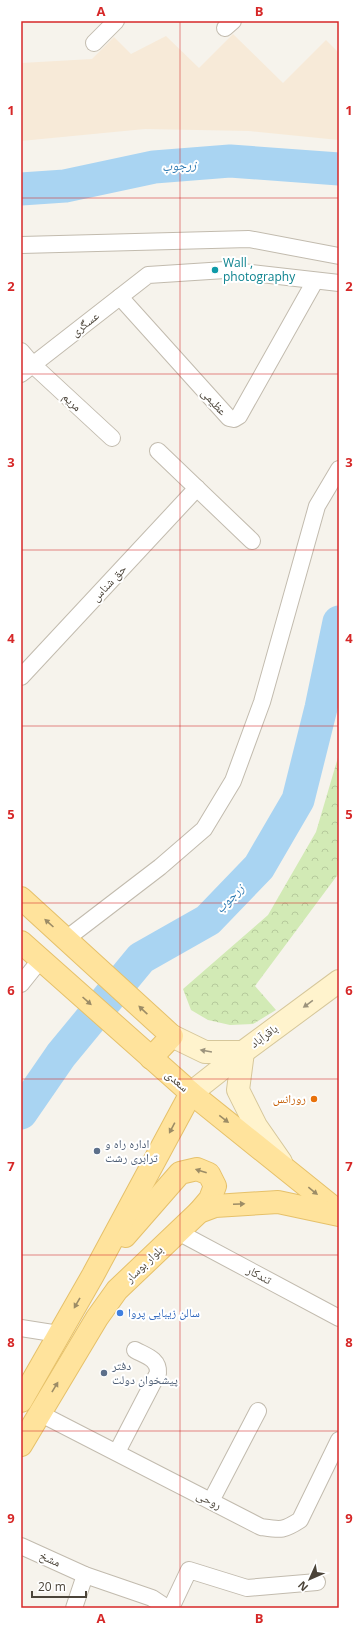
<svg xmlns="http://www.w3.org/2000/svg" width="360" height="1629" font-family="'Open Sans','Noto Naskh Arabic',sans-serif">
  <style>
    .commercial { fill: #f7ead8 }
    .forest { fill: url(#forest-crowns) }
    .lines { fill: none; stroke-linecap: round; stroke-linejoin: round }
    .river { stroke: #a9d4f2; stroke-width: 33 }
    .minor-casing { stroke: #c2bbae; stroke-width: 18 }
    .secondary-casing { stroke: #d6c79b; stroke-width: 24 }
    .primary-casing { stroke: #e6c16a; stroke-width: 24 }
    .minor { stroke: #fff; stroke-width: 16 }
    .secondary { stroke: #fff3cd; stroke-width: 22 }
    .primary { stroke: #ffe39c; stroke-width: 22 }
    .oneway { fill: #9c8c66 }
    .oneway2 { fill: #9c937c }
    .grid { fill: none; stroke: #d62828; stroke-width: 1; stroke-opacity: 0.55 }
    .culture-dot { fill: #0f9aa8; stroke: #fff; stroke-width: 1.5 }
    .food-dot { fill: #e8710a; stroke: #fff; stroke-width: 1.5 }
    .service-dot { fill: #5c6f8a; stroke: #fff; stroke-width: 1.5 }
    .shop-dot { fill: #3f7fe0; stroke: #fff; stroke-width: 1.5 }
    .labels { text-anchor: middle; stroke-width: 4; stroke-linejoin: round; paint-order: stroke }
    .culture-label { font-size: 12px; fill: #0d838f; stroke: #fff; text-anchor: start }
    .street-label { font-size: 12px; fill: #4b4439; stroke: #fff }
    .food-label { font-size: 12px; fill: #c56008; stroke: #fff; text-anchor: end }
    .service-label { font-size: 12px; fill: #4e5e75; stroke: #fff; text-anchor: start }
    .shop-label { font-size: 12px; fill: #366cbe; stroke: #fff; text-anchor: start }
    .water-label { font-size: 13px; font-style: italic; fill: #2e7ab2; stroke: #fff }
    .neatline { fill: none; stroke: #d62828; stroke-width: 1.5 }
    .grid-label { font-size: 13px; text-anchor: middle; font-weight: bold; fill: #d62828 }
  </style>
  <defs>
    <pattern id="forest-crowns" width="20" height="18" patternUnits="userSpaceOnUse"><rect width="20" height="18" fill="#d2eab5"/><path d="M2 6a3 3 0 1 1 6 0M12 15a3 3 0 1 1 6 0" fill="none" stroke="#b6ca9c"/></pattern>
  </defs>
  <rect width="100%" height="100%" fill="#f6f3ec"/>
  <path class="commercial" d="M233 34 283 83 326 40 339 53V140L249 131 145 129 21 141V63L92 59 114 37 131 54 166 36 199 68Z"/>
  <path class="forest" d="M339 754V873L255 986 276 1010 253 1024 230 1025 208 1020 191 1010 183 989 268 915 316 832Z"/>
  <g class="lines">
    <g class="river">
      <path d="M21 189 65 186 154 167 230 161 339 169"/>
      <path d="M21 1113 61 1055 141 958 208 920 259 867 298 800 321 708 339 622"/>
    </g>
    <defs>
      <g id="minor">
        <path d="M225 28 233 21"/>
        <path d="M94 43 116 21"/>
        <path d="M21 245 249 239 339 256"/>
        <path d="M120 297 229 418 234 419 239 416 315 281"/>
        <path d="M21 351 33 365 112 438"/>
        <path d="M21 374 148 275 225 270 339 283"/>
        <path d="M158 451 252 541"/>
        <path d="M21 677 197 488"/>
        <path d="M66 939 160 867 204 829 233 781 262 702 317 506 339 469"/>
        <path d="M21 984 41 959"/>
        <path d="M178 1232 339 1318"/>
        <path d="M21 1328 59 1334"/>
        <path d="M39 1413 261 1527C281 1530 283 1531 300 1520L339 1440"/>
        <path d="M117 1452 158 1373C159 1359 146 1356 135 1350"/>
        <path d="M211 1501 258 1411"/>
        <path d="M21 1546 85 1575 152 1598 167 1608"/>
        <path d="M74 1608 85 1575"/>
        <path d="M171 1608 189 1570 247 1588 317 1582"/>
      </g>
      <g id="secondary">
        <path d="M172 1036 205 1052H243"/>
        <path d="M243 1052 238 1090 256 1126 281 1162"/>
        <path d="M191 1093 243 1052 339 981"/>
      </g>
      <g id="primary">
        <path d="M21 898 172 1036 151 1058"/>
        <path d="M21 942 191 1093 339 1212"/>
        <path d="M125 1236 180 1173 197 1169 209 1174 215 1186 210 1199 199 1212"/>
        <path d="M21 1401 93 1275 191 1093"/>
        <path d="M21 1445 97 1318 117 1290 199 1212 215 1206 278 1202 339 1215"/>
      </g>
    </defs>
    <use href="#minor" class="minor-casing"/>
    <use href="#secondary" class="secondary-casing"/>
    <use href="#primary" class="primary-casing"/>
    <use href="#minor" class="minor"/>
    <use href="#secondary" class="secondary"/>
    <use href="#primary" class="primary"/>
  </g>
  <defs><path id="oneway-solid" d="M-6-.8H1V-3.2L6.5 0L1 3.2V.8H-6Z"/></defs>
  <g class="oneway">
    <use href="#oneway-solid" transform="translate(49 923) rotate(-138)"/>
    <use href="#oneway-solid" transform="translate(87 1001) rotate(42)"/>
    <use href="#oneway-solid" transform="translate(143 1010) rotate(-137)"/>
    <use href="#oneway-solid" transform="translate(224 1119) rotate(38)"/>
    <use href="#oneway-solid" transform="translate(172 1128) rotate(118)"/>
    <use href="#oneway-solid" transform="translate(201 1171) rotate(-162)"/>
    <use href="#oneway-solid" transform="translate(313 1191) rotate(39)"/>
    <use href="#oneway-solid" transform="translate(239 1204) rotate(-3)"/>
    <use href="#oneway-solid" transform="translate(77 1303) rotate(120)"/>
    <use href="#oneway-solid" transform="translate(55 1387) rotate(-59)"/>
  </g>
  <g class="oneway2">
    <use href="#oneway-solid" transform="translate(308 1004) rotate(144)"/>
    <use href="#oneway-solid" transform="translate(206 1051) rotate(-170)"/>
  </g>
  <path class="grid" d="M180 21V1608M21 198H339M21 374H339M21 550H339M21 726H339M21 903H339M21 1079H339M21 1255H339M21 1431H339"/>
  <circle class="culture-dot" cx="215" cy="270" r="4"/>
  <circle class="food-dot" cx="314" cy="1099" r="4"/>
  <g class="service-dot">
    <circle cx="97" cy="1151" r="4"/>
    <circle cx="104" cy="1373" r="4"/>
  </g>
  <circle class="shop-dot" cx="120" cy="1313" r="4"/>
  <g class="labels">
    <g class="culture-label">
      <text x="223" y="267">Wall ,<tspan x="223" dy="14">photography</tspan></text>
    </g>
    <g class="street-label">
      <text transform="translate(85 324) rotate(-38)" y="4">عسگری</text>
      <text transform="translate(72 402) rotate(43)" y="4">مریم</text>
      <text transform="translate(214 402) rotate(48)" y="4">عظیمی</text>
      <text transform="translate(109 583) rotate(-47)" y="4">حق شناس</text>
      <text transform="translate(264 1036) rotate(-36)" y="4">باقرآباد</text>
      <text transform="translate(177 1081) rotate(41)" y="4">سعدی</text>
      <text transform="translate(144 1264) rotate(-44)" y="4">بلوار بوسار</text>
      <text transform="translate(259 1275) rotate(28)" y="4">تندکار</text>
      <text transform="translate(209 1500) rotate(27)" y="4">روحی</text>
      <text transform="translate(50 1559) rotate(24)" y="4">مشخ</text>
    </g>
    <g class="food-label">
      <text x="306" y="1103">رورانس</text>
    </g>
    <g class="service-label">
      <text x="105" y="1148">اداره راه و<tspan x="105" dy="14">ترابری رشت</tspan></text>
      <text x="112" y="1370">دفتر<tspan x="112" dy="14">پیشخوان دولت</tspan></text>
    </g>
    <g class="shop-label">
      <text x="128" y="1317">سالن زیبایی پروا</text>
    </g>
    <g class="water-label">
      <text transform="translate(179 165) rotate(-4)" y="5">زرجوب</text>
      <text transform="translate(229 898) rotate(-46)" y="5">زرجوب</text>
    </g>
  </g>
  <rect width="360" height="1629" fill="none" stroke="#ffffff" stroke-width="44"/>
  <g transform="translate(310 1579) rotate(225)" stroke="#ffffff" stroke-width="3" paint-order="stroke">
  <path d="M0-3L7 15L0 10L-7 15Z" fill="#4b4439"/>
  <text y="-6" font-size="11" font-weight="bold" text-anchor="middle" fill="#4b4439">N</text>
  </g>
  <path d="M32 1591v6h54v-6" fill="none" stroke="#4b4439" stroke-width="2"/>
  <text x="38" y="1591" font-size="12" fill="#4b4439" stroke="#ffffff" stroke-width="3" paint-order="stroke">20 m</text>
  <rect x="22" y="22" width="316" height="1585" class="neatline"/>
  <g class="grid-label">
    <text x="101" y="16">A</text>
    <text x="259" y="16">B</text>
    <text x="11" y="115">1</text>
    <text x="349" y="115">1</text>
    <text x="11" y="291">2</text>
    <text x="349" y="291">2</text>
    <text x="11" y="467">3</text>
    <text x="349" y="467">3</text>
    <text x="11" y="643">4</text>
    <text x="349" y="643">4</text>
    <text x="11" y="819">5</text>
    <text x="349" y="819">5</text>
    <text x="11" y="995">6</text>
    <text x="349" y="995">6</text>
    <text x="11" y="1171">7</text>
    <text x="349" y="1171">7</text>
    <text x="11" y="1347">8</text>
    <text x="349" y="1347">8</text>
    <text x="11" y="1523">9</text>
    <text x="349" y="1523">9</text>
    <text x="101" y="1623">A</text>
    <text x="259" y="1623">B</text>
  </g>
</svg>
